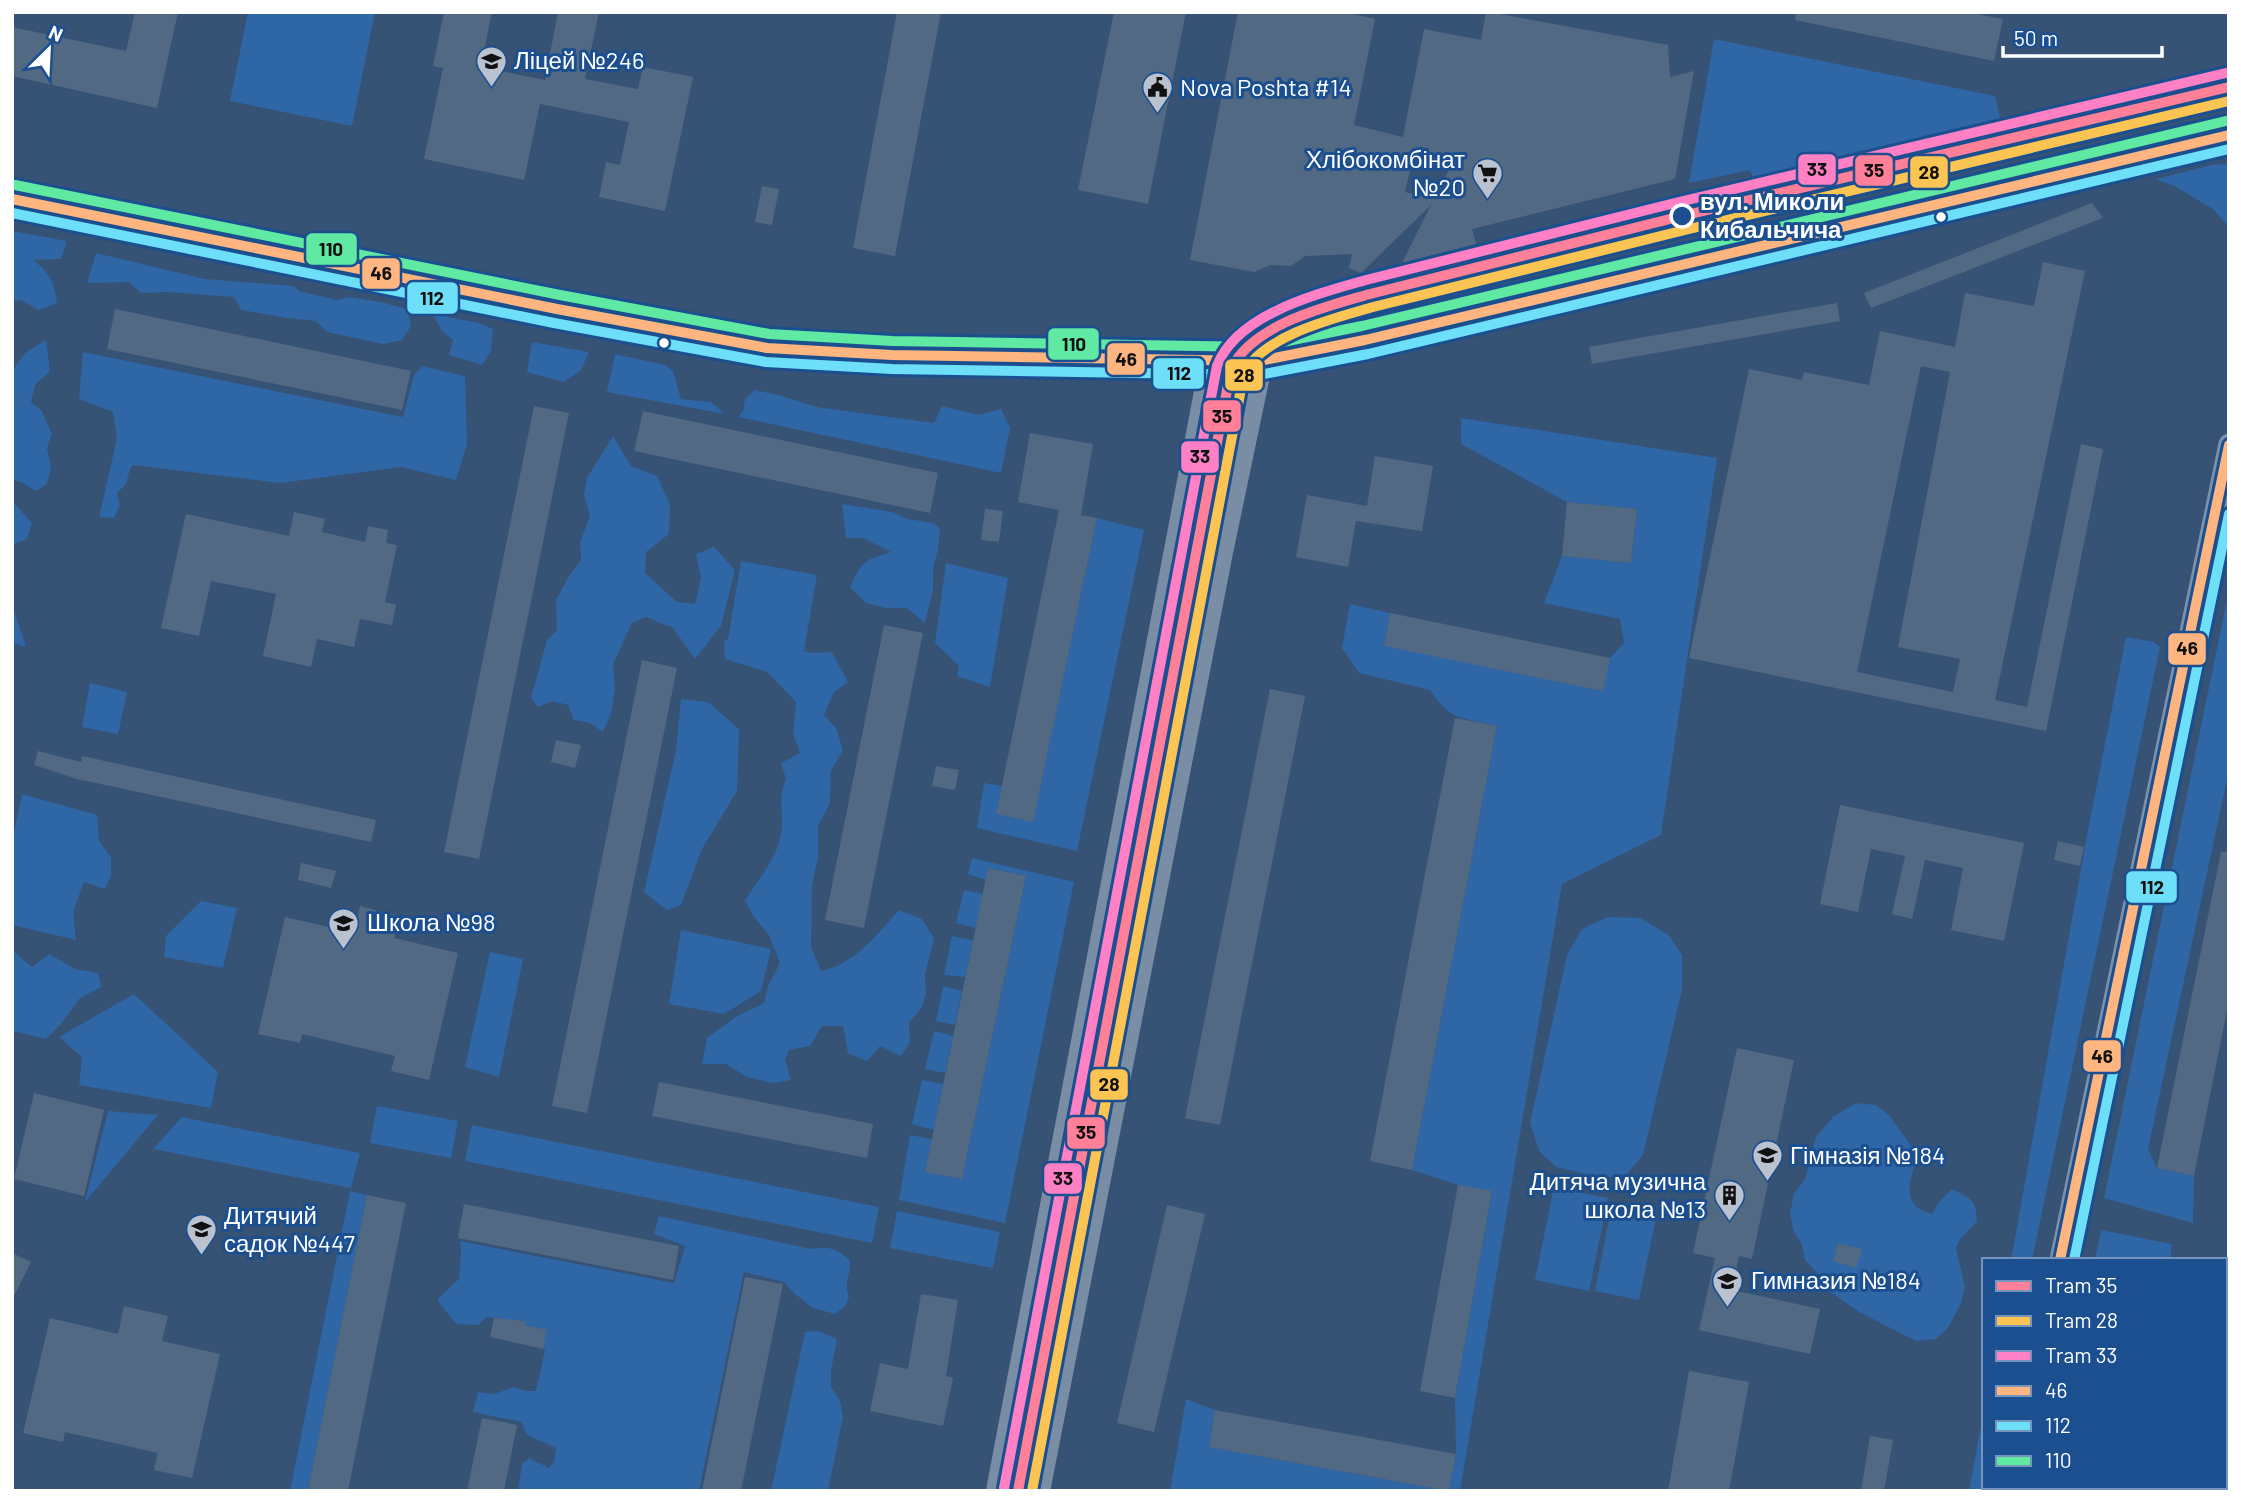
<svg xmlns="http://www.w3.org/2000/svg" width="2241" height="1503" font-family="Barlow,sans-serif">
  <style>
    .green { fill: #2f66a5 }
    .building { fill: #526984; fill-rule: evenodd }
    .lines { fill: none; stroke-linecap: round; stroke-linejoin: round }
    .street { stroke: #7d92a8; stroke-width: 21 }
    .secondary { stroke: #798da4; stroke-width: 28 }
    .bus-1-casing { stroke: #1b4f8f; stroke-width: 16 }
    .bus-2-casing { stroke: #1b4f8f; stroke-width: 16 }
    .bus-3-casing { stroke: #1b4f8f; stroke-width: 16 }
    .bus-1 { stroke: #ffb580; stroke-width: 10 }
    .bus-2 { stroke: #6ddff8; stroke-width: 10 }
    .bus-3 { stroke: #60e9a3; stroke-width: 10 }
    .tram-1-casing { stroke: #1b4f8f; stroke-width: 16 }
    .tram-2-casing { stroke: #1b4f8f; stroke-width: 16 }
    .tram-3-casing { stroke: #1b4f8f; stroke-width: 16 }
    .tram-1 { stroke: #ff8098; stroke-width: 10 }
    .tram-2 { stroke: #fcc553; stroke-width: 10 }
    .tram-3 { stroke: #ff80c5; stroke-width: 10 }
    .stop-dot { fill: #1b4f8f; stroke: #fff; stroke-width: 3.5 }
    .bus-dot { fill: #fff; stroke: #1b4f8f; stroke-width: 2.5 }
    .labels { text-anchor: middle; stroke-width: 6; stroke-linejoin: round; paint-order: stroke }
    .poi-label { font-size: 24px; fill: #fff; stroke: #1b4f8f; text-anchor: start }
    .stop-label { font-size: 24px; font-weight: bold; fill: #fff; stroke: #1b4f8f; text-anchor: start }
    .line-badge { stroke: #1b4f8f; stroke-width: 2.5 }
    .pale-badge-label { font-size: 19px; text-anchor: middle; font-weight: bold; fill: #111 }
  </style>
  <rect width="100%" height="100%" fill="#365274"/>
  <g class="green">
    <path d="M248 12H375L352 126 230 101Z"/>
    <path d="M1714 39 1995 96 2002 125 1756 184 1750 170 1689 183Z"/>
    <path d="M2216 164 2229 165V227L2213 209 2176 187 2156 179Z"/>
    <path d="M12 231 67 241 61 259 33 260C49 272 55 283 57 303L38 310 21 300 12 301Z"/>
    <path d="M96 253 205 279 294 286 299 291 337 300 349 297 381 302 407 309 411 326 402 340 383 344 327 332 316 321 287 318 241 310 234 297 168 292 141 293 129 282 87 283Z"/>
    <path d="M433 314 479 323 493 329 491 351 482 365 449 355 453 340 442 331Z"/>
    <path d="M46 340 50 371 35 385 31 402 42 411 52 434 47 448 51 467 47 484 36 491 21 482 12 480V371L25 353Z"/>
    <path d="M532 342 589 352 581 370 564 382 527 372Z"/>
    <path d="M83 352 403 417 414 375 422 366 465 376 467 444 456 480 401 467 280 483 133 465 130 469 126 484 117 493 120 505 114 518 99 517 117 438 113 412 79 399Z"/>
    <path d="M615 354 665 365 673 371 681 399 711 402 725 414 607 392Z"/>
    <path d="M755 390 782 396 816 407 934 423 942 406 979 415 1001 409 1010 428 1001 473 738 417 743 411 745 399Z"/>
    <path d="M1461 418 1717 458 1661 835 1562 884 1460 1491H1449L1456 1454 1455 1398 1492 1192 1458 1185 1412 1170 1497 726C1461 717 1453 723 1430 690L1359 673 1342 648 1350 604 1390 613 1384 646 1610 658 1624 643 1620 619 1544 603 1562 556 1631 563 1637 509 1567 502 1461 444Z"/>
    <path d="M613 436 631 466 657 476 670 504 669 534 646 552 645 573 677 602 695 604 701 578 696 554 714 547 735 570 721 626 695 659 673 628 646 617 632 623 613 664 615 687 611 714 603 732 590 723 574 720 568 705 552 701 538 707 531 698 547 640 557 630 556 600 569 576 581 560 580 542 590 516 584 495 587 478Z"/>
    <path d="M12 501 32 523 27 539 12 545Z"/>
    <path d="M842 504 892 512 908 519 934 523 940 529 938 549 933 568V589L925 623 907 608H887L866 603 850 587C862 561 864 560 891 552L863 538H846Z"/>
    <path d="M1097 518 1144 530 1077 851 977 828 984 783 1002 786 996 814 1033 821Z"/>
    <path d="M741 561 817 575 804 651 812 653 832 652 848 682 834 692 824 715 836 728 843 750 831 771 830 803 818 826V857L812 885 811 947 821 971C853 965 878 934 899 910L922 919 934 938 925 974 926 994 922 1007 909 1023 910 1042 901 1056 880 1046 867 1061 848 1053 843 1026H822L810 1046 789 1050 785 1060 791 1080 773 1083 747 1077 726 1064H702L707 1038 737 1016 764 1003 768 986 780 963 769 935 754 917 745 901C756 881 775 862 780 838 786 817 776 801 786 779L781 763 800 753 793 734 796 702 767 672 725 659 724 640 728 639Z"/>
    <path d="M946 563 1008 578 990 687 957 676 959 666 935 643Z"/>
    <path d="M2229 590V770L2148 1149 2157 1168 2194 1176 2193 1223 2104 1198Z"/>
    <path d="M12 605 26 647 12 643Z"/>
    <path d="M2126 637 2154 642 2160 647 2032 1260H2011L2088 830Z"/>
    <path d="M90 683 127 692 118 734 82 727Z"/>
    <path d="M681 699 708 702 739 729 737 791 702 849 681 905 667 910 644 892 676 750Z"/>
    <path d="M22 794 97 815 99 841 111 857V875L105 889 84 882 73 912 76 940 12 925V842Z"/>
    <path d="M972 858 1074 882 1005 1223 899 1200 910 1135 932 1139 925 1172 962 1179 1026 876 989 868 986 880 968 874Z"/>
    <path d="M964 890 983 894 976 928 956 923Z"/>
    <path d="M201 901 237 908 223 968 164 957 166 936Z"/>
    <path d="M1607 917 1640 918 1669 935 1682 955V990L1643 1155 1627 1174 1603 1178 1556 1167 1539 1151 1530 1123 1567 955 1582 929Z"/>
    <path d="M681 930 771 949 761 991 724 1014 669 1004Z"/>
    <path d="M952 936 973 940 965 977 944 975Z"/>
    <path d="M12 950 32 967 49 954 75 969 98 973 101 987 80 998 61 1024 46 1039 12 1031Z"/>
    <path d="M490 952 523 959 499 1077 465 1067Z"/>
    <path d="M943 986 962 991 955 1025 936 1021Z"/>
    <path d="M134 994 218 1072 211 1108 79 1085 82 1057 59 1037Z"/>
    <path d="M934 1031 953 1036 945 1073 925 1069Z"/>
    <path d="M922 1080 943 1084 934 1130 912 1124Z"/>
    <path d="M1856 1103 1876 1105 1889 1115 1918 1156C1910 1180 1899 1206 1932 1214L1939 1202 1952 1189C1971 1199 1976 1199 1977 1221L1961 1238 1956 1248 1965 1287 1961 1303 1948 1328 1936 1339 1916 1341 1859 1312 1826 1289 1821 1277 1805 1260 1802 1245 1793 1230 1790 1213 1794 1194 1805 1179 1816 1137 1833 1117Z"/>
    <path d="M377 1106 458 1121 451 1158 370 1143Z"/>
    <path d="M108 1111 158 1115 85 1202Z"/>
    <path d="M182 1117 360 1153 351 1188 153 1149Z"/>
    <path d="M472 1125 879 1207 872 1243 465 1161Z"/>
    <path d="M1554 1187 1608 1198 1589 1291 1535 1280Z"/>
    <path d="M350 1191 367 1195 308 1491H290Z"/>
    <path d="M1611 1209 1656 1218 1639 1300 1595 1291Z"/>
    <path d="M897 1211 1000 1232 993 1268 890 1248Z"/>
    <path d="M659 1216 811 1249C829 1246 837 1248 850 1261 851 1277 843 1280 849 1297L845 1306 835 1314 813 1308 795 1294 784 1282 744 1272 699 1491H518L522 1464 529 1458 549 1468 554 1461 556 1448 527 1435 521 1422 473 1412 478 1392 494 1394 514 1387 525 1391H536L545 1350 543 1349 546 1330 523 1331 525 1321 516 1320 515 1326 503 1319 487 1317 478 1325 456 1324 437 1300 459 1279 461 1252 460 1241 674 1283 685 1246 654 1234Z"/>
    <path d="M2101 1230 2172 1244 2170 1260H2095Z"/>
    <path d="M2225 1312 2229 1313V1476L2225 1482Z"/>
    <path d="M819 1331 837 1339 831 1370V1387L840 1401 843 1417 828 1491H771L805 1332Z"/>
    <path d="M1186 1399 1215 1410 1209 1447 1449 1491H1170Z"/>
    <path d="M1984 1409V1491H1969Z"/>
  </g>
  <g class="building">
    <path d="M135 12H178L157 108 12 76V27L126 51Z"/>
    <path d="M444 12H492L481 67 545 80 558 12H599L585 79 638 89 643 67 693 77 665 211 599 197 606 162 620 165 629 122 540 104 524 180 424 159 443 68 433 66Z"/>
    <path d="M897 12H941L895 256 853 248Z"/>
    <path d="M1114 12H1186L1148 204 1078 190Z"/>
    <path d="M1238 12H1343L1375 19 1354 125 1403 137 1424 29 1481 40 1486 12H1489L1668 45 1670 77 1694 71 1675 179 1472 229 1476 244 1402 263 1431 205 1361 273 1349 268 1352 254 1305 256 1291 266 1271 265 1254 272 1190 260ZM1414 152 1453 162 1434 199 1405 192Z"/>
    <path d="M1796 12H1967L2003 19 1994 61 1795 20Z"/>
    <path d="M762 186 779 189 772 225 755 222Z"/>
    <path d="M2092 203 2103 218 1871 308 1864 293Z"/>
    <path d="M2043 262 2085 271 1995 700 2027 707 2081 444 2103 449 2046 731 1689 658 1749 369 1802 380 1804 372 1869 385 1880 331 1955 347 1965 293 2034 306ZM1921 366 1950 372 1898 647 1960 659 1953 692 1857 672Z"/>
    <path d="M1837 303 1840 321 1592 364 1589 347Z"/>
    <path d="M115 309 411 371 402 410 107 349Z"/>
    <path d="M534 406 569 413 479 859 444 852Z"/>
    <path d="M643 411 938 473 930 513 634 451Z"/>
    <path d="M1030 433 1093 444 1081 515 1097 518 1033 822 996 814 1059 510 1018 502Z"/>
    <path d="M1375 456 1433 466 1422 531 1356 521 1348 567 1296 557 1307 495 1367 506Z"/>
    <path d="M1567 502 1637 509 1631 563 1562 556Z"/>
    <path d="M985 509 1003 511 999 542 981 540Z"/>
    <path d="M294 512 325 519 322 532 365 542 368 526 388 530 386 543 397 545 385 602 396 605 392 625 360 619 354 647 317 639 311 667 263 656 276 594 211 581 199 636 161 628 186 514 289 536Z"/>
    <path d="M1390 613 1610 658 1603 691 1384 646Z"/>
    <path d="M884 625 923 633 864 928 825 920Z"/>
    <path d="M642 660 677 668 587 1113 552 1106Z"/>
    <path d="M1270 689 1305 696 1220 1125 1185 1118Z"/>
    <path d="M1455 718 1497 726 1412 1170 1370 1161Z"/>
    <path d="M556 740 581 745 575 768 551 762Z"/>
    <path d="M38 751 81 762 82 756 376 820 371 842 77 779 34 765Z"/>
    <path d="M936 766 959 770 955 790 932 786Z"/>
    <path d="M1840 805 2024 843 2004 941 1951 930 1963 868 1925 860 1912 919 1892 914 1905 856 1871 849 1858 912 1820 904Z"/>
    <path d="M2058 841 2084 847 2080 866 2054 860Z"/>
    <path d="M2221 852H2229V1000L2194 1176 2157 1168Z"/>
    <path d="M301 863 336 871 331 888 298 880Z"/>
    <path d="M988 868 1026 876 962 1179 925 1172Z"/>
    <path d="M360 906 399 916 394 938 458 953 429 1080 391 1071 395 1056 302 1034 300 1043 258 1034 285 917 354 933Z"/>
    <path d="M1737 1048 1794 1060 1752 1259 1739 1256 1732 1290 1820 1309 1810 1354 1699 1330 1715 1258 1693 1253Z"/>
    <path d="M659 1082 873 1124 867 1158 652 1116Z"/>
    <path d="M34 1093 104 1110 84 1196 14 1179Z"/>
    <path d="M1458 1185 1492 1191 1455 1398 1420 1391Z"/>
    <path d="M367 1195 406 1203 348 1491H308Z"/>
    <path d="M464 1204 679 1246 673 1280 458 1238Z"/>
    <path d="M1167 1205 1205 1214 1154 1432 1117 1423Z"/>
    <path d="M1838 1243 1862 1249 1856 1268 1833 1261Z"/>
    <path d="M12 1253 31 1262 12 1300Z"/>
    <path d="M745 1277 783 1284 760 1397 741 1491H702Z"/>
    <path d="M921 1294 958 1300 946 1376 953 1378 943 1426 870 1411 880 1363 908 1369Z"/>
    <path d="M124 1306 168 1316 162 1341 220 1354 192 1478 154 1470 158 1453 65 1432 63 1442 23 1433 50 1318 118 1334Z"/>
    <path d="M494 1318 525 1321V1325L547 1330 543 1349 490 1337Z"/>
    <path d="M1689 1371 1749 1382 1729 1491H1668Z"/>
    <path d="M1215 1410 1456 1454 1449 1491 1209 1447Z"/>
    <path d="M482 1418 517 1425 504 1491H467Z"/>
    <path d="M1870 1436 1893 1440 1884 1491H1861Z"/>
  </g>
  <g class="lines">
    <g class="street">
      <path d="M2060 1260 2229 444"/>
      <path d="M2012 1491 2013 1487"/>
    </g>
    <g class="secondary">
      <path d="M12 199 557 309 767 348 798 351 892 355 1164 358 1259 361 1365 340 2229 135"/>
      <path d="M1000 1491 1214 360"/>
      <path d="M1036 1491 1219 552 1259 361"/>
    </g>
    <defs>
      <g id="bus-1">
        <path d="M12 199 557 309 767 348 892 355 1259 361 1365 340 2229 135"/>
        <path d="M2060 1260 2229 445"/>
      </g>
      <g id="bus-2">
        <path d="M12 213 554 323 766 362 892 369 1259 375 1368 354 2229 149"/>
        <path d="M2074 1260 2229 514"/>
      </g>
      <path id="bus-3" d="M15 185 560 295 769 334 892 341 1258 347 1362 326 2226 121"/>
    </defs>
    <use href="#bus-1" class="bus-1-casing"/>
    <use href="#bus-2" class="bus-2-casing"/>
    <use href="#bus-3" class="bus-3-casing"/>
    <use href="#bus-1" class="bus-1"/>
    <use href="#bus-2" class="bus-2"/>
    <use href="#bus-3" class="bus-3"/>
    <defs>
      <path id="tram-1" d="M1018 1491 1231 369C1253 324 1325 307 1370 294L1682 216 2229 87"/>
      <path id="tram-2" d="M1032 1491 1244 373C1264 335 1335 318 1373 307L1685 230 2229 101"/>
      <path id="tram-3" d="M1004 1488 1217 366C1237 314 1317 294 1366 280L1679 202 2226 73"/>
    </defs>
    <use href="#tram-1" class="tram-1-casing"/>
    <use href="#tram-2" class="tram-2-casing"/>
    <use href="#tram-3" class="tram-3-casing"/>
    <use href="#tram-1" class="tram-1"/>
    <use href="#tram-2" class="tram-2"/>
    <use href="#tram-3" class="tram-3"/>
  </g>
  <defs>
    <symbol id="school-pin" viewBox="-11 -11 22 30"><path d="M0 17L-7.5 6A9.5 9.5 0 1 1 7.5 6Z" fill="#b9c2ce" stroke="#1b4f8f"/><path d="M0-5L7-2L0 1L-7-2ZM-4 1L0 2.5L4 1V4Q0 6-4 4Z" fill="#111"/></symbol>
    <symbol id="civic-pin" viewBox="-11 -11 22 30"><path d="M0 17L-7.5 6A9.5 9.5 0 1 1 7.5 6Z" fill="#b9c2ce" stroke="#1b4f8f"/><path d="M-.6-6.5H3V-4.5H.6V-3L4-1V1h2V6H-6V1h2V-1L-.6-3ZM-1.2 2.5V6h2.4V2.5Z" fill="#111"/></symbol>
    <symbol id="supermarket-pin" viewBox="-11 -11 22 30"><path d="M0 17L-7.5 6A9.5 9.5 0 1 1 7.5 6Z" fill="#b9c2ce" stroke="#1b4f8f"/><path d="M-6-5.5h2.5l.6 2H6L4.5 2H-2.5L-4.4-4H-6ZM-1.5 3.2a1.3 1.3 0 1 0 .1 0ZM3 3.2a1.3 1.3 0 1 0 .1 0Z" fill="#111"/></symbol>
    <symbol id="building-pin" viewBox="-11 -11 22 30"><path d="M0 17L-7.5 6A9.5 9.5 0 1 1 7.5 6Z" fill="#b9c2ce" stroke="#1b4f8f"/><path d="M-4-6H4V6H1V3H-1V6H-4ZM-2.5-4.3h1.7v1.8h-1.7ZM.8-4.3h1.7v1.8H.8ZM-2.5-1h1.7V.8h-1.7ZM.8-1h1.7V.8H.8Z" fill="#111"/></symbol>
  </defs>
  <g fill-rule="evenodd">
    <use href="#school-pin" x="474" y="44" width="35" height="47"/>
    <use href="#civic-pin" x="1140" y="70" width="35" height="47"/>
    <use href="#supermarket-pin" x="1470" y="156" width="35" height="47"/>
    <use href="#school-pin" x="326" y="906" width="35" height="47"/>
    <use href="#school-pin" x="1750" y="1138" width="35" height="47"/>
    <use href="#building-pin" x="1712" y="1178" width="35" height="47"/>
    <use href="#school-pin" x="184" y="1212" width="35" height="47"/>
    <use href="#school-pin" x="1710" y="1264" width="35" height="47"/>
  </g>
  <circle class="stop-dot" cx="1682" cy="216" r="11"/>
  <g class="bus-dot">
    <circle cx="1941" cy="217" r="6"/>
    <circle cx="664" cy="343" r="6"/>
  </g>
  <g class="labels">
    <g class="poi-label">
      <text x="514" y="69">Ліцей №246</text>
      <text x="1180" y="96">Nova Poshta #14</text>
      <text x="1465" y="168" text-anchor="end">Хлібокомбінат<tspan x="1465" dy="28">№20</tspan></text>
      <text x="367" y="931">Школа №98</text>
      <text x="1790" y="1164">Гімназія №184</text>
      <text x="1706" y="1190" text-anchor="end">Дитяча музична<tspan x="1706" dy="28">школа №13</tspan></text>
      <text x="224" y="1224">Дитячий<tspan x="224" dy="28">садок №447</tspan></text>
      <text x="1751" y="1289">Гимназия №184</text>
    </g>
    <g class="stop-label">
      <text x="1700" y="210">вул. Миколи<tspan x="1700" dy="28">Кибальчича</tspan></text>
    </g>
  </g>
  <g class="line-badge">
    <rect x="1797" y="153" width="40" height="33" rx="7" fill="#ff80c5"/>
    <rect x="1854" y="154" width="40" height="33" rx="7" fill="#ff8098"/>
    <rect x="1909" y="155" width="40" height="34" rx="7" fill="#fcc553"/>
    <rect x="305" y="232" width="53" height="34" rx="7" fill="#60e9a3"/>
    <rect x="361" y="257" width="40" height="33" rx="7" fill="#ffb580"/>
    <rect x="406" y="281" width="53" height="34" rx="7" fill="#6ddff8"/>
    <rect x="1047" y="327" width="53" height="34" rx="7" fill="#60e9a3"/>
    <rect x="1106" y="342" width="40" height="34" rx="7" fill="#ffb580"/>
    <rect x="1152" y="357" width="53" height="33" rx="7" fill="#6ddff8"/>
    <rect x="1224" y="358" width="40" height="34" rx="7" fill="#fcc553"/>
    <rect x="1202" y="399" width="40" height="34" rx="7" fill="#ff8098"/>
    <rect x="1180" y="440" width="40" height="34" rx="7" fill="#ff80c5"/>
    <rect x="2167" y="632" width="40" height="34" rx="7" fill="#ffb580"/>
    <rect x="2125" y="870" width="53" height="34" rx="7" fill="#6ddff8"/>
    <rect x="2082" y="1039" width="40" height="34" rx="7" fill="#ffb580"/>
    <rect x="1089" y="1068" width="40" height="33" rx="7" fill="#fcc553"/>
    <rect x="1066" y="1116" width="40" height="34" rx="7" fill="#ff8098"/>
    <rect x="1043" y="1162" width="40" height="33" rx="7" fill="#ff80c5"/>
  </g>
  <g class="pale-badge-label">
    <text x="1817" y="176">33</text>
    <text x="1874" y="177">35</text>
    <text x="1929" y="179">28</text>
    <text x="331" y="256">110</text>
    <text x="381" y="280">46</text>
    <text x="432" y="305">112</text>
    <text x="1074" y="351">110</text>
    <text x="1126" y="366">46</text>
    <text x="1179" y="380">112</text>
    <text x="1244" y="382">28</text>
    <text x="1222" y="423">35</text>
    <text x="1200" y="463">33</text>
    <text x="2187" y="655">46</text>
    <text x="2152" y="894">112</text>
    <text x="2102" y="1063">46</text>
    <text x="1109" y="1091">28</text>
    <text x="1086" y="1139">35</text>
    <text x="1063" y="1185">33</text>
  </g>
  <rect width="2241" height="1503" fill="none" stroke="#ffffff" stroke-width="28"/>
  <rect x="1982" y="1258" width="245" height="231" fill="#1b4f8f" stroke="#7695bc" stroke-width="2"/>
  <rect x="1996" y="1281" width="35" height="10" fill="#ff8098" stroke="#7695bc" stroke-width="2"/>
  <text x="2045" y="1293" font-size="21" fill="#ffffff">Tram 35</text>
  <rect x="1996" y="1316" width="35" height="10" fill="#fcc553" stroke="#7695bc" stroke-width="2"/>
  <text x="2045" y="1328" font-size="21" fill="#ffffff">Tram 28</text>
  <rect x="1996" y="1351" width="35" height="10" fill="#ff80c5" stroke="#7695bc" stroke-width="2"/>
  <text x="2045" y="1363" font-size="21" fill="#ffffff">Tram 33</text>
  <rect x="1996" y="1386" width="35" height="10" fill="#ffb580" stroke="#7695bc" stroke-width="2"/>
  <text x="2045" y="1398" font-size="21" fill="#ffffff">46</text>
  <rect x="1996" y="1421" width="35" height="10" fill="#6ddff8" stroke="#7695bc" stroke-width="2"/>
  <text x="2045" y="1433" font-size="21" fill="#ffffff">112</text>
  <rect x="1996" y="1456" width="35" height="10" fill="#60e9a3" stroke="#7695bc" stroke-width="2"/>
  <text x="2045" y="1468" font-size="21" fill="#ffffff">110</text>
  <g transform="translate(49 49) rotate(24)" stroke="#1b4f8f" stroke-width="5" paint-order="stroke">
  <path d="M0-5L12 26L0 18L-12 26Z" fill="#ffffff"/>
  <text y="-10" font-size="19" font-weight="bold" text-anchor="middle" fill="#ffffff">N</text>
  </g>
  <path d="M2003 46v10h159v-10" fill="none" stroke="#ffffff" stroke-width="3.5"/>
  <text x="2014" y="46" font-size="21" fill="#ffffff" stroke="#1b4f8f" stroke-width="5" paint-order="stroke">50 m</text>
</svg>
